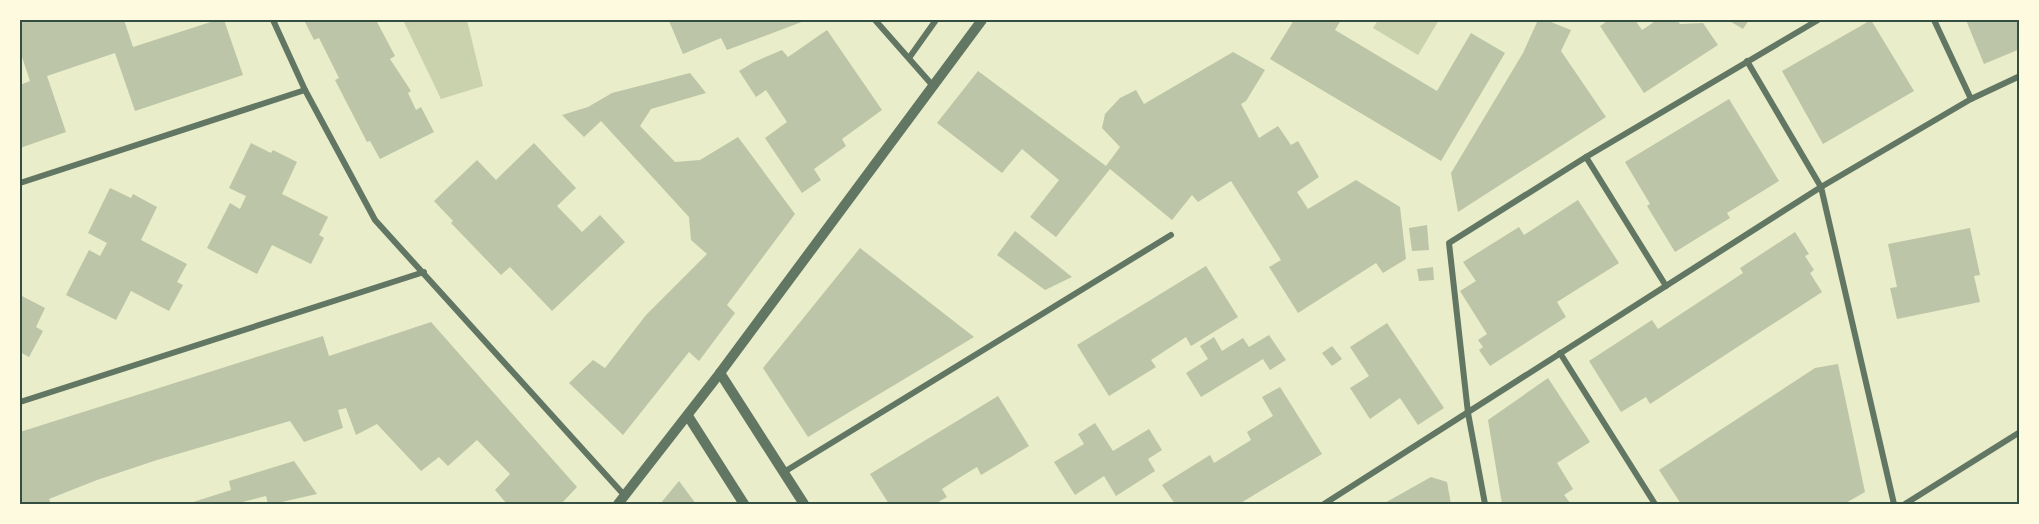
<svg xmlns="http://www.w3.org/2000/svg" width="2039" height="524" font-family="'Golos Text',sans-serif">
  <style>
    .green { fill: #cad2ad }
    .building { fill: #bcc5a7 }
    .lines { fill: none; stroke-linecap: round; stroke-linejoin: round }
    .minor { stroke: #617663; stroke-width: 6 }
    .tertiary { stroke: #617663; stroke-width: 10 }
    .neatline { fill: none; stroke: #344e41; stroke-width: 2 }
  </style>
  <rect width="100%" height="100%" fill="#e9edc9"/>
  <g class="green">
    <path d="M403 20H467L483 86 441 99Z"/>
    <path d="M1378 20H1439L1418 55 1373 28Z"/>
  </g>
  <g class="building">
    <path d="M31 20H124L133 47 217 20H224L243 75 135 111 115 53 47 76 66 132 20 148V85L30 81 20 51V23Z"/>
    <path d="M304 20H376L395 56 390 59 411 91 408 93 416 110 421 107 434 132 380 159 370 141 367 142 335 80 339 78 319 38 314 40Z"/>
    <path d="M672 20H807L727 50 721 38 683 54 669 21Z"/>
    <path d="M1294 20H1341L1335 30 1437 91 1471 33 1505 53 1441 161 1270 59Z"/>
    <path d="M1538 20H1546L1571 30 1561 51 1606 117 1458 212 1451 173 1523 53Z"/>
    <path d="M1609 20H1635L1642 30 1657 20H1677L1680 24 1703 23 1718 45 1644 93 1600 26Z"/>
    <path d="M1728 20H1749L1743 29Z"/>
    <path d="M1871 20 1914 91 1823 144 1782 71Z"/>
    <path d="M1966 20H2020V49L1984 64Z"/>
    <path d="M827 30 882 110 842 139 846 146 814 169 821 180 802 193 765 138 787 122 766 90 756 97 739 71 754 62 782 50 788 57Z"/>
    <path d="M1233 52 1265 70 1246 101 1241 104 1259 138 1278 126 1291 145 1298 141 1319 177 1297 192 1308 209 1356 180 1400 207 1406 259 1383 273 1376 263 1298 313 1269 267 1281 260 1231 181 1198 202 1192 195 1172 220 1110 169 1056 237 1030 217 1059 180 1022 149 1002 173 937 123 978 71 1106 166 1120 147 1102 128 1105 114 1120 98 1136 90 1144 104Z"/>
    <path d="M690 73 706 93 651 109 640 126 675 162 700 160 738 137 795 214 727 305 735 313 699 361 689 352 623 435 569 383 593 360 605 368 646 315 707 254 691 240 689 217 601 121 584 137 562 115 588 107 612 93Z"/>
    <path d="M1729 99 1779 181 1727 213 1730 218 1675 252 1647 206 1650 204 1625 162Z"/>
    <path d="M251 143 271 153 273 150 297 162 282 194 328 217 319 235 324 238 311 264 272 245 257 274 207 248 230 203 240 209 246 196 229 188Z"/>
    <path d="M534 143 576 188 557 206 582 232 600 215 625 242 552 311 510 267 501 275 451 223 453 221 434 201 477 160 496 180Z"/>
    <path d="M110 188 131 198 133 194 157 207 141 240 187 264 177 282 183 285 169 311 131 291 116 320 66 295 89 250 100 256 107 243 88 233Z"/>
    <path d="M1578 200 1619 263 1557 302 1566 317 1490 366 1479 350 1483 347 1478 340 1487 334 1460 291 1476 281 1463 262 1519 227 1524 235Z"/>
    <path d="M1427 225 1429 250 1412 251 1409 228Z"/>
    <path d="M1970 228 1980 275 1974 276 1980 302 1897 319 1890 288 1897 287 1888 244Z"/>
    <path d="M1015 231 1072 277 1045 290 997 255Z"/>
    <path d="M1795 232 1809 254 1805 256 1814 270 1810 273 1822 292 1650 404 1646 397 1621 412 1589 361 1652 320 1658 329 1743 273 1740 268Z"/>
    <path d="M860 248 974 337 808 437 763 368Z"/>
    <path d="M1206 266 1238 317 1191 346 1186 337 1151 360 1156 367 1109 396 1077 345Z"/>
    <path d="M1433 267 1434 280 1419 281 1417 269Z"/>
    <path d="M20 295 45 308 36 327 43 331 29 357 20 352Z"/>
    <path d="M431 322 577 487 561 504H507L495 490 510 474 477 440 448 466 439 457 421 471 377 424 356 435 346 408 338 410 343 428 304 442 290 421 157 460 97 480 49 499 51 504H20V432L323 336 329 356Z"/>
    <path d="M1387 323 1444 408 1418 425 1400 398 1370 419 1350 388 1369 376 1350 347Z"/>
    <path d="M1269 335 1286 360 1270 370 1263 359 1201 397 1186 373 1208 359 1200 346 1214 337 1222 351 1243 338 1249 347Z"/>
    <path d="M1332 346 1342 359 1332 366 1322 353Z"/>
    <path d="M1838 364 1865 492 1844 504H1681L1659 470 1815 368Z"/>
    <path d="M1548 378 1590 442 1557 463 1573 489 1564 495 1571 504H1502L1488 420Z"/>
    <path d="M1280 387 1322 454 1239 504H1175L1162 485 1210 455 1214 463 1251 440 1247 432 1273 416 1262 397Z"/>
    <path d="M998 396 1029 446 981 475 977 467 959 478 942 489 947 497 935 504H889L870 474Z"/>
    <path d="M1095 423 1113 451 1149 429 1162 450 1148 459 1155 471 1116 496 1104 476 1075 495 1054 462 1084 444 1078 434Z"/>
    <path d="M294 461 317 494 273 504H268L266 496 235 504H187L231 490 229 481Z"/>
    <path d="M1431 477 1447 482 1451 504H1383Z"/>
    <path d="M679 481 696 504H660Z"/>
  </g>
  <g class="lines">
    <g class="minor">
      <path d="M273 20 305 90 375 220 625 496"/>
      <path d="M875 20 934 87"/>
      <path d="M1934 20 1971 99"/>
      <path d="M909 58 936 20"/>
      <path d="M1747 61 1821 187 1894 504"/>
      <path d="M1586 157 1666 286"/>
      <path d="M20 183 305 90"/>
      <path d="M1560 353 1655 504"/>
      <path d="M20 402 424 272"/>
      <path d="M784 472 1171 235"/>
      <path d="M1324 504 1821 187 1971 99 2020 76"/>
      <path d="M1485 504 1468 413 1449 243 1586 157 1818 20"/>
      <path d="M1905 504 2020 432"/>
    </g>
    <g class="tertiary">
      <path d="M720 373 804 504"/>
      <path d="M688 416 744 504"/>
      <path d="M618 504 720 373 982 20"/>
    </g>
  </g>
  <rect width="2039" height="524" fill="none" stroke="#fefae0" stroke-width="42"/>
  <rect x="21" y="21" width="1997" height="482" class="neatline"/>
</svg>
